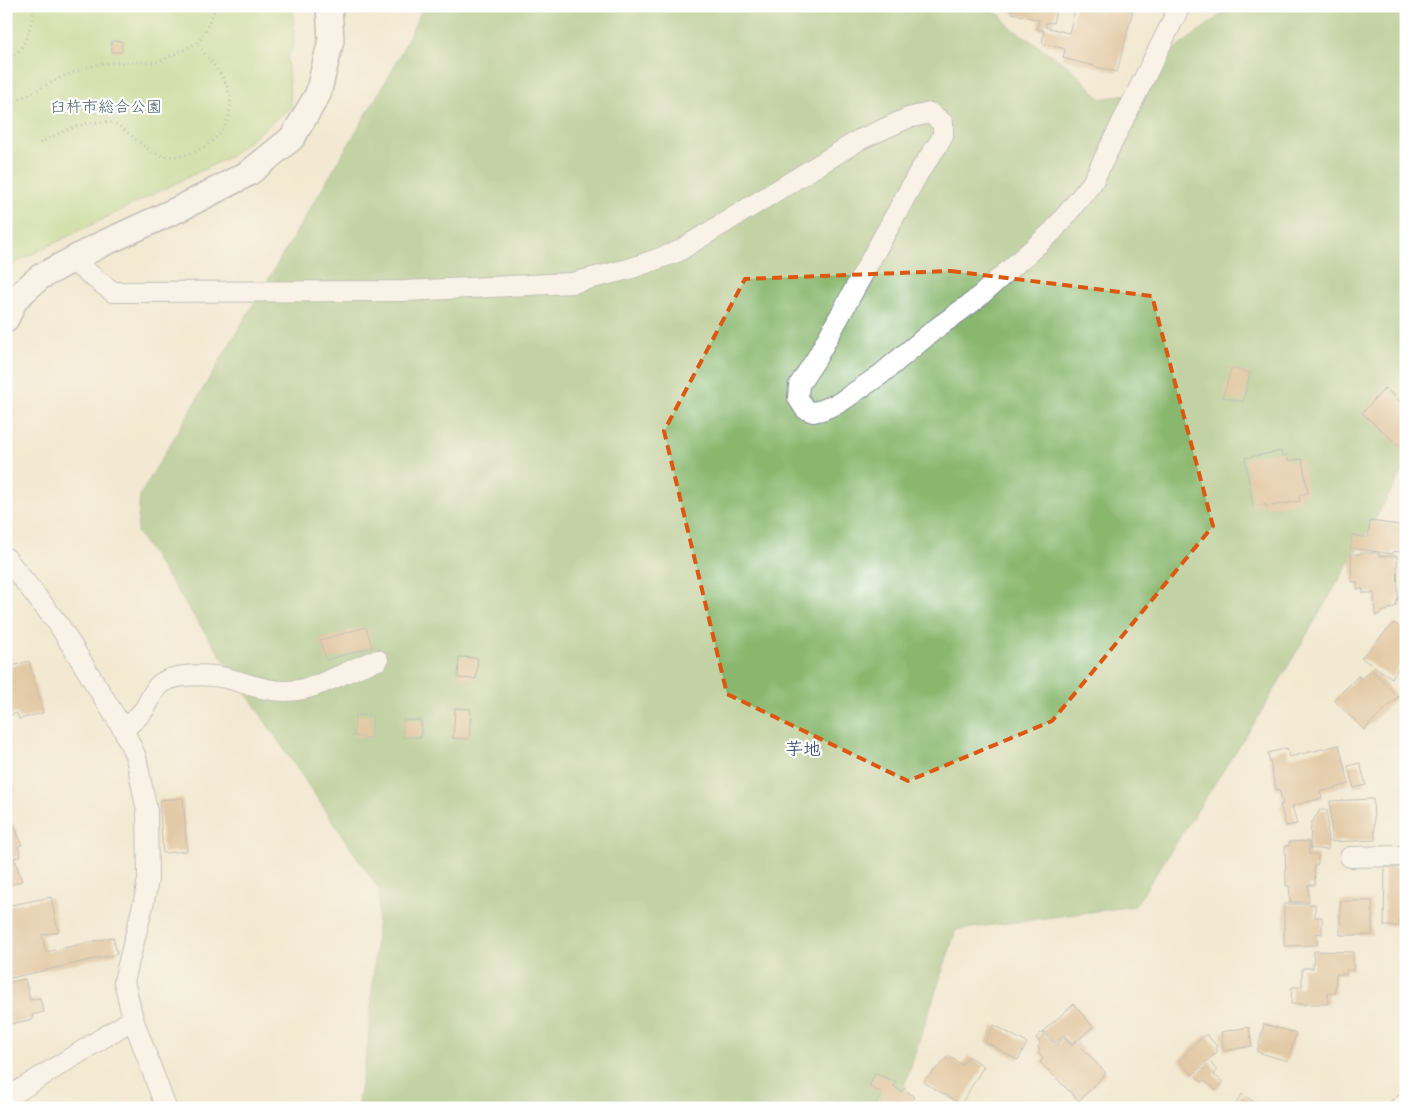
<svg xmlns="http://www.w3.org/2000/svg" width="1412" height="1114" font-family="Dekko,'Klee One',sans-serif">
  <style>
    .green { fill: #aed680; stroke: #64826f }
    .forest { fill: #8ab76e; stroke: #527366 }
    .building { fill: #d0a473 }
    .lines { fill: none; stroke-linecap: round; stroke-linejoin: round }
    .minor-casing { stroke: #878c98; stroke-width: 22 }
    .tertiary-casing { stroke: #878c98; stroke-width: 28 }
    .path { stroke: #878c98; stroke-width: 3; stroke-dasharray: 1 4; stroke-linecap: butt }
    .minor { stroke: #fff; stroke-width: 20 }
    .tertiary { stroke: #fff; stroke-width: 25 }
    .marked { fill: none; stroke: #de5710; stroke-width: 4; stroke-dasharray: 10 6; stroke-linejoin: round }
    .labels { text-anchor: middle; stroke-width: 4.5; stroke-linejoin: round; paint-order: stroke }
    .park-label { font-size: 16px; fill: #476168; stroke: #fff }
    .neighbourhood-label { font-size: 18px; fill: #1b2f5e; stroke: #fff }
  </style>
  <rect width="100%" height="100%" fill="#fff"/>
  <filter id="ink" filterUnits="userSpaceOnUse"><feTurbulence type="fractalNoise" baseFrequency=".02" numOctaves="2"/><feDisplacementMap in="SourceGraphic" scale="10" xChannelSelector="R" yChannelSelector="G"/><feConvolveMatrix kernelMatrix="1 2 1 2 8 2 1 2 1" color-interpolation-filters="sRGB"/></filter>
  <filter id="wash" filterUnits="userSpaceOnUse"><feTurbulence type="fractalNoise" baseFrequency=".0096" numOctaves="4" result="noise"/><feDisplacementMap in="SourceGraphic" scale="20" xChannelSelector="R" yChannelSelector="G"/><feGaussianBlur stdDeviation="1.12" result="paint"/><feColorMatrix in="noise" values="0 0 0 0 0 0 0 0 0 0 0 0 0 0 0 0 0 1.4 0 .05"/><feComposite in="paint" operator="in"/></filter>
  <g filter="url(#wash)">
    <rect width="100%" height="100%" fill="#f3e9d2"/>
    <path class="green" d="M6 6H293L294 45 287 58 291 107 229 157 6 267Z"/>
    <path class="forest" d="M424 6H978L1000 15 1010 27 1071 68 1101 99 1149 90 1156 84 1169 54 1232 6H1397L1406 17V466L1260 714 1135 906 956 930 897 1108H357L368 1043 380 891 137 532 140 495 392 71Z"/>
    <g id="blocks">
      <g class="building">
        <path d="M1014 6H1057L1053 23 1047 22 1045 27 1069 33 1076 6H1134L1117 72 1063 58 1065 49 1042 43 1044 31 1037 29 1039 20 1012 13Z"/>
        <path d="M111 41H122V52H112Z"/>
        <path d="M1231 368 1250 373 1243 402 1223 397Z"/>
        <path d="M1385 388 1406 407V452L1362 413Z"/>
        <path d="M1281 451 1282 456 1287 455 1288 461 1302 459 1308 493 1299 495 1300 501 1266 507 1265 504 1253 506 1245 458Z"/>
        <path d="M1370 521 1406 526V553L1393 551V554L1350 548 1352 535 1368 538Z"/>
        <path d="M1360 553H1379V556H1397L1398 600 1396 601V606L1375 616 1374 593H1363V589H1357V582H1352L1351 554H1360Z"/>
        <path d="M1406 622V669L1400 665 1392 678 1361 658 1394 623 1402 628Z"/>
        <path d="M366 627 372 647 326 660 320 640Z"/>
        <path d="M459 657 478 658 476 679 458 678Z"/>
        <path d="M29 661 43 713 19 719 17 713 10 715 9 708 6 709V668Z"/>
        <path d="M1371 669 1398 697 1364 730 1334 700 1358 676 1361 679Z"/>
        <path d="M455 708 471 709 469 739 453 738Z"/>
        <path d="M355 715 373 716 371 738 354 736Z"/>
        <rect x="403" y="720" width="18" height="17"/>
        <path d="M1339 745 1349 784 1320 792 1322 798 1292 806 1297 824 1286 826 1280 805 1283 804 1279 789 1276 790 1268 753 1287 748 1289 757Z"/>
        <path d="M1360 763 1366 785 1354 788 1348 766Z"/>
        <rect x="6" y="785" width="6" height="25"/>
        <path d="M183 798 187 851 163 853 159 800Z"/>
        <path d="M1373 799 1375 840 1332 842 1330 801Z"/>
        <path d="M1320 810H1327L1328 850 1310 848 1311 822H1314V819Z"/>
        <path d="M13 823 22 845 18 846 21 856 14 858 22 881 6 887V825Z"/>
        <path d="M1309 841V854H1316L1318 856V864L1314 867 1315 885H1308L1309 902H1290L1289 886H1286L1285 846H1289V842Z"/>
        <path d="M1385 867H1406V920H1399V926H1384Z"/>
        <path d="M51 897 58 932 42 935 46 952 113 937 117 954 6 979V906Z"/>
        <rect x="1340" y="901" width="32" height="34"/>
        <path d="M1284 904H1315V917H1322V934L1317 933V945L1284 946Z"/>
        <path d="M1314 951 1353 952V970H1346V974H1336L1335 994 1328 993V1004H1291L1292 987H1302V968H1313Z"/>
        <path d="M25 979 30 1000 40 998 44 1012 32 1015 33 1019 6 1025V983Z"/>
        <path d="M1074 1004 1093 1027 1077 1041 1076 1040 1072 1044 1064 1035 1056 1043 1043 1031Z"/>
        <path d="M1264 1024 1296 1033 1288 1061 1257 1052Z"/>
        <path d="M994 1025 1027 1043 1018 1060 985 1042Z"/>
        <path d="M1249 1027 1252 1046 1224 1051 1221 1032Z"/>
        <path d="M1042 1032 1056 1046 1064 1038 1072 1046 1076 1042 1106 1073 1079 1101 1040 1062 1043 1058 1038 1053 1040 1050 1038 1047 1040 1043 1036 1038Z"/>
        <path d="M1206 1034 1217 1046 1215 1048 1218 1051 1193 1075 1179 1060Z"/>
        <path d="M949 1056 962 1065 968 1056 984 1066 961 1104 923 1082Z"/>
        <path d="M1210 1062 1217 1071 1214 1075 1223 1082 1216 1090 1204 1080 1202 1082 1196 1076Z"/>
        <path d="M875 1073 896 1082 894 1086 901 1092 904 1088 914 1097 911 1101 919 1108H872L883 1093 869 1087Z"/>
        <path d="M1242 1094 1260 1106 1259 1108H1240L1235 1105Z"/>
      </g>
    </g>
  </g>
  <g filter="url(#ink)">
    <use href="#blocks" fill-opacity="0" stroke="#878c98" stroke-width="1"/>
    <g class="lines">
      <defs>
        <g id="minor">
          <path d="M71 260 113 292 405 291 572 283 629 269 677 252 859 140 908 118 930 113 943 123V135L939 143 919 172 816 359 799 385 798 398 805 409 813 412 822 410 839 403 880 375 934 330 974 301 1053 231 1092 183 1180 6"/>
          <path d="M6 558 59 625 123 729 136 757 147 811 148 880 144 901 124 981 133 1019 166 1108"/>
          <path d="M123 729C130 724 137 718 143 711 149 704 152 691 159 685 172 673 209 674 226 678 246 683 264 691 285 691 320 691 346 669 378 660"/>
          <path d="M1350 857 1406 856"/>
          <path d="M10 1096 133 1019"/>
          <path d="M1399 1108 1406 1103"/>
        </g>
        <path id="tertiary" d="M6 319 16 298 40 277 100 245 181 208 249 173 292 138 318 94 331 40 329 6"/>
      </defs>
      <use href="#minor" class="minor-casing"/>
      <use href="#tertiary" class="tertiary-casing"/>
      <g class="path">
        <path d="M6 60C27 52 30 25 35 6"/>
        <path d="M6 106 64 76 88 67 103 63 159 62 197 43 203 36 216 6"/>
        <path d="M40 143C62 132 83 120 108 122 125 124 144 152 163 156 195 162 236 132 230 97 226 75 209 61 197 43"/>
      </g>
      <use href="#minor" class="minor"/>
      <use href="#tertiary" class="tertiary"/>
    </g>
  </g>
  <path d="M0 0H1412V1114H0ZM951 271 1152 296 1213 526 1052 721 908 781 727 694 664 431 745 279Z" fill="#f3e9d2" fill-opacity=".55" fill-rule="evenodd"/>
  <path class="marked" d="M951 271 1152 296 1213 526 1052 721 908 781 727 694 664 431 745 279Z"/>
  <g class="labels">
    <g class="park-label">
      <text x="106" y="112">臼杵市総合公園</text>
    </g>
    <g class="neighbourhood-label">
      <text x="803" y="755">芋地</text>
    </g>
  </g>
  <rect width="1412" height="1114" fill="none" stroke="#fff" stroke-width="25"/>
</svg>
